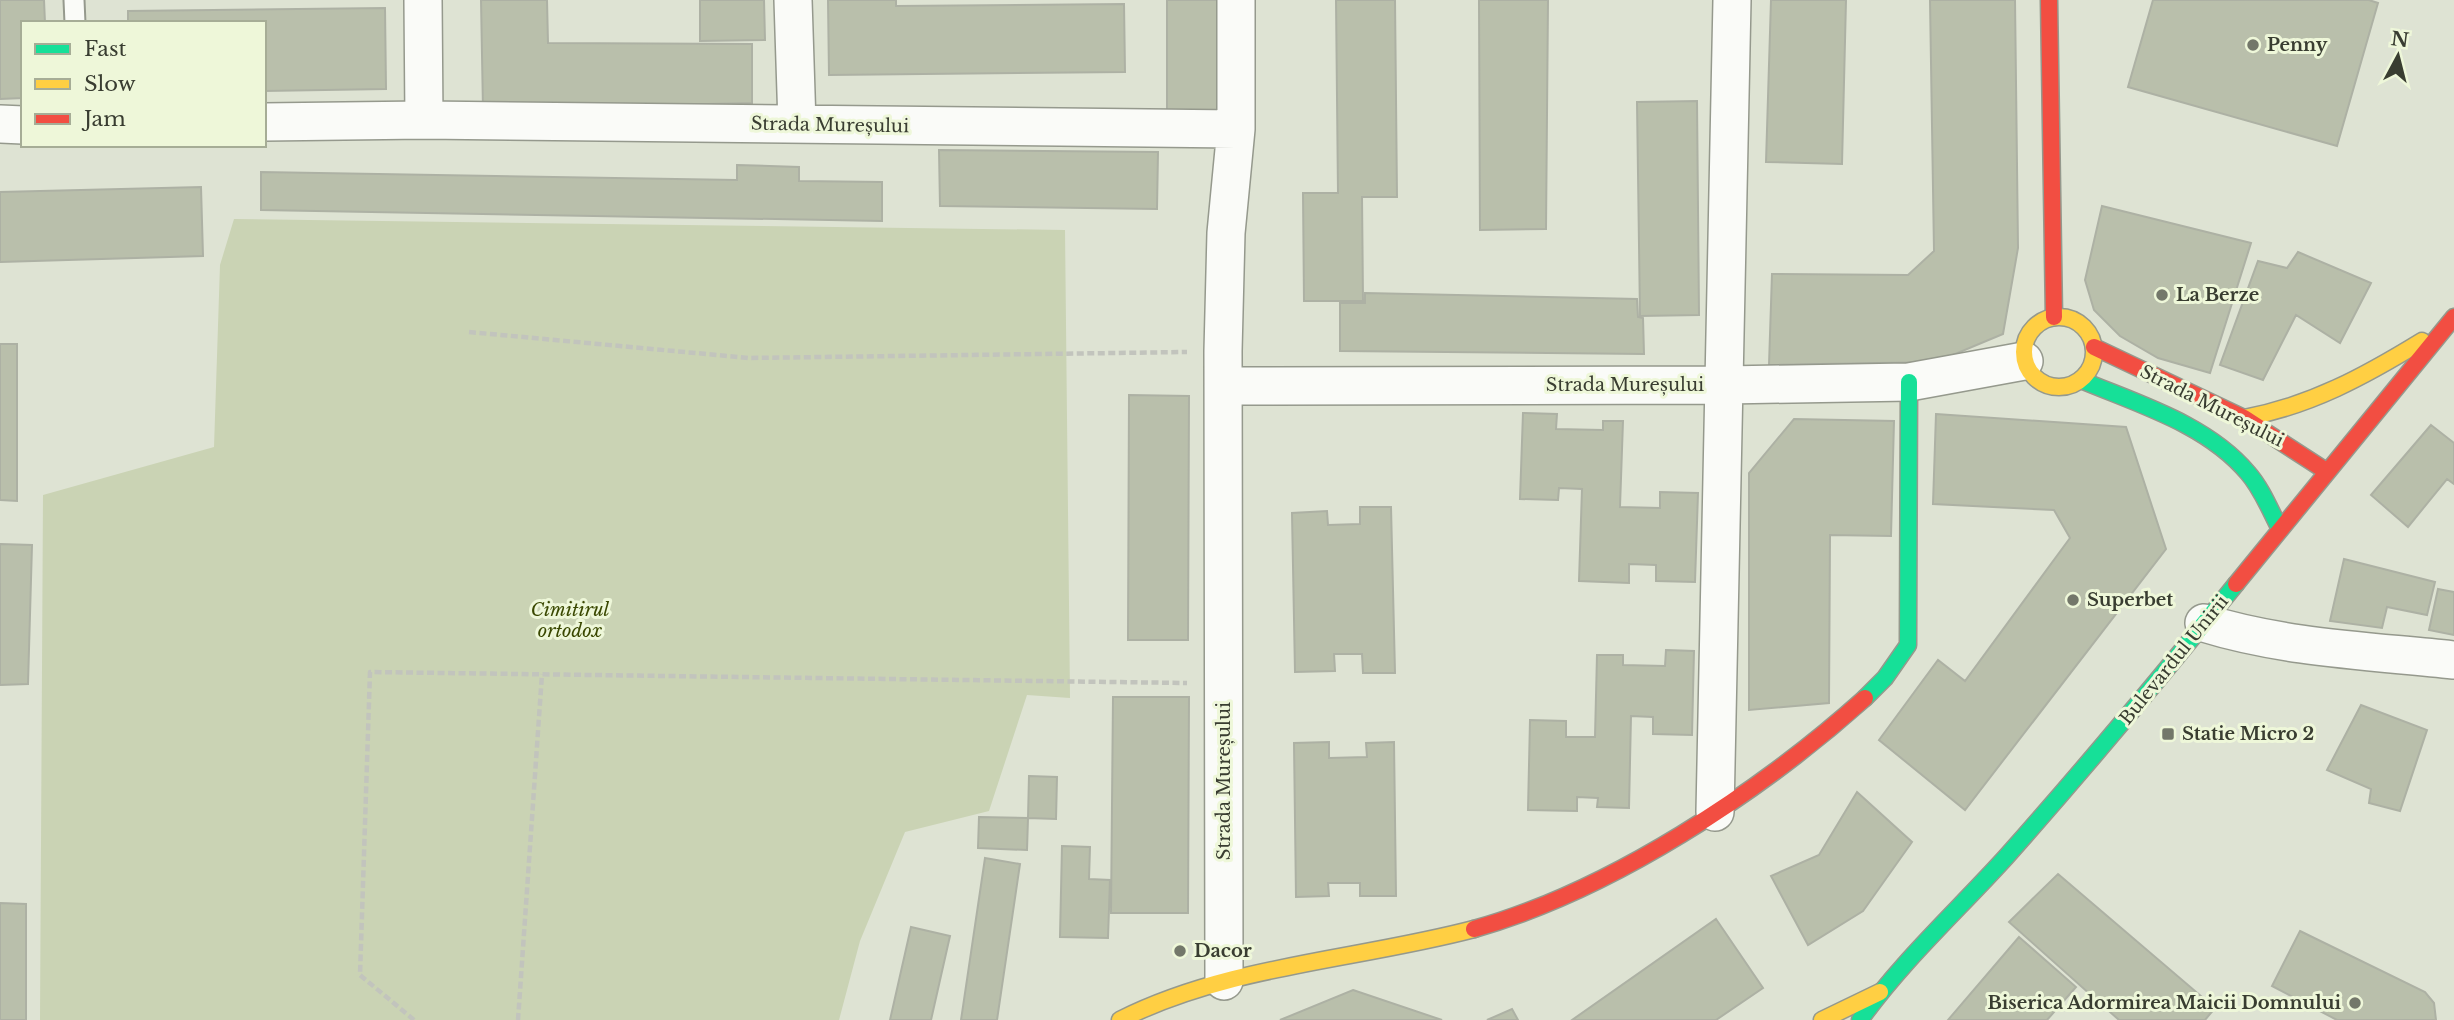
<svg xmlns="http://www.w3.org/2000/svg" width="2454" height="1020" viewBox="0 0 2454 1020" font-family="'Libre Baskerville',serif">
<style>
.green{fill:#cad3b4}
.building{fill:#b9bfab;stroke:#adb1a4;stroke-width:2}
.lines{fill:none;stroke-linecap:round;stroke-linejoin:round}
.lane-casing{stroke:#95998d;stroke-width:23}
.street-casing{stroke:#95998d;stroke-width:40}
.fast-casing{stroke:#95998d;stroke-width:19}
.slow-casing{stroke:#95998d;stroke-width:19}
.jam-casing{stroke:#95998d;stroke-width:19}
.path{stroke:#c2c4bd;stroke-width:4.5;stroke-dasharray:7 3.5;stroke-linecap:butt}
.lane{stroke:#fafbf8;stroke-width:19}
.street{stroke:#fafbf8;stroke-width:37}
.fast{stroke:#16e098;stroke-width:16}
.slow{stroke:#ffcf43;stroke-width:16}
.jam{stroke:#f24e42;stroke-width:16}
.poi-dot{fill:#73776a;stroke:#eef7d9;stroke-width:2.5}
.labels{text-anchor:middle;dominant-baseline:central;stroke-width:6;stroke-linejoin:round;paint-order:stroke}
.poi-label{font-size:18px;font-weight:bold;fill:#393d31;stroke:#eef7d9;text-anchor:start}
.street-label{font-size:18px;fill:#393d31;stroke:#eef7d9}
.park-label{font-size:18px;font-style:italic;fill:#3a4800;stroke:#eef7d9}
</style>
<rect width="100%" height="100%" fill="#dee3d3"/>
<path class="green" d="M234,219L1065,230L1070,698L1027,695L989,811L905,832L860,941L839,1020H40L43,495L214,447L220,265Z"/>
<path class="building" d="M0,0H44L45,23H23V98L0,99Z
M481,0H547L548,43L752,44V103L483,109Z
M700,0H764L765,40L700,41Z
M828,0H896V6L1124,4L1125,72L829,75Z
M1167,0H1224L1223,112L1167,111Z
M1336,0H1395L1397,197H1362L1363,301H1304L1303,193H1338Z
M1479,0H1548L1546,229L1480,230Z
M1771,0H1846L1842,164L1766,162Z
M1930,0H2015L2018,248L2003,334L1936,362L1769,365L1772,274L1908,275L1934,251Z
M2153,0H2369L2378,3L2337,146L2128,87Z
M385,8L386,89L264,91V23H128V11Z
M1697,101L1699,315L1640,316L1637,102Z
M939,150L1158,152L1157,209L940,206Z
M737,165L799,167V181L882,182V221L261,210V172L737,180Z
M201,187L203,256L0,262V192Z
M2102,206L2251,243L2210,373L2158,358L2120,336L2094,310L2085,280Z
M2298,252L2371,283L2340,343L2296,315L2263,380L2220,365L2258,261L2287,268Z
M1365,293L1637,299L1638,317L1643,318L1644,354L1340,351V303H1365Z
M0,344H17V501L0,500Z
M1129,395L1189,396L1188,640H1128Z
M1523,413L1557,414L1556,429L1603,430V421H1623L1620,507L1660,508V492L1698,493L1695,582L1656,581V565L1629,564V583L1579,581L1582,489L1559,488L1558,500L1520,499Z
M1936,414L2126,427L2166,549L1965,810L1879,740L1938,660L1965,681L2070,538L2054,510L1933,504Z
M1794,419L1894,421L1891,536L1830,535L1829,703L1749,710V473Z
M2431,425L2454,443V484L2447,479L2408,527L2371,495Z
M1360,507H1391L1395,673H1363L1362,654H1334L1335,671L1295,672L1292,513L1327,511L1328,525L1360,524Z
M0,544L32,545L28,684L0,685Z
M2344,559L2435,582L2427,615L2387,607L2382,628L2330,621Z
M2438,589L2454,592V635L2429,630Z
M1666,650L1694,651L1692,735L1653,734V717L1631,716L1629,808L1597,807L1598,798L1577,797V811L1528,810L1530,720L1566,721V737H1595L1597,655H1623V665L1665,666Z
M1113,697H1189L1188,913H1111Z
M2361,705L2427,730L2400,811L2369,803L2371,789L2327,770Z
M1329,742V758L1367,757L1366,743L1394,742L1396,896H1360V883H1328L1329,896L1296,897L1294,743Z
M1029,776L1057,777L1056,819L1028,818Z
M1857,792L1912,842L1863,911L1808,945L1771,876L1819,855Z
M979,817L1028,818L1027,850L978,848Z
M1062,846L1090,847L1089,879L1110,880L1108,938L1060,937Z
M985,858L1020,864L997,1020H961Z
M2058,874L2215,1008L2205,1020H2119L2009,922Z
M0,903L26,904V1020H0Z
M1716,919L1763,988L1716,1020H1572Z
M911,927L950,936L931,1020H890Z
M2300,931L2425,992L2434,1003L2436,1020H2337L2272,986Z
M2019,937L2076,987L2047,1020H1948Z
M1353,990L1442,1020H1280Z
M1512,1009L1518,1020H1487Z"/>
<g class="lines">
<g class="lane-casing">
<path id="lane" d="M74,0L75,23"/>
</g>
<g class="street-casing">
<path id="street" d="M423,0L424,120
M793,0L797,124
M264,122L424,120L1236,129
M0,124L23,125
M1223,386L1726,385L1909,382L2024,361
M2204,623C2285,648 2370,651 2454,660
M1715,812L1732,0
M1224,981L1223,351L1226,233L1236,129V0"/>
</g>
<g class="fast-casing">
<path id="fast" d="M2081,380C2138,404 2207,424 2248,473C2262,489 2270,510 2280,529
M1865,698L1885,678L1908,645L1909,382
M1860,1020C1902,961 1957,911 2006,857C2085,768 2161,677 2236,584"/>
</g>
<g class="slow-casing">
<path id="slow" d="M2024 352a35 35 0 1 1 70 0a35 35 0 1 1-70 0Z
M2244,418C2310,406 2365,376 2422,341
M1120,1020C1229,965 1357,960 1474,929
M1822,1020L1880,992"/>
</g>
<g class="jam-casing">
<path id="jam" d="M2049,0L2054,317
M2094,347L2244,418L2326,471
M2236,584L2454,317
M1474,929C1610,891 1760,792 1865,698"/>
</g>
<path class="path" d="M469,332L749,358L1187,352
M414,1020L360,975L370,672L1187,683
M518,1020L542,674"/>
<use href="#lane" class="lane"/>
<use href="#street" class="street"/>
<use href="#fast" class="fast"/>
<use href="#slow" class="slow"/>
<use href="#jam" class="jam"/>
</g>
<g class="poi-dot">
<circle cx="2253" cy="45" r="7"/>
<circle cx="2162" cy="295" r="7"/>
<circle cx="2073" cy="600" r="7"/>
<rect x="2161" y="727" width="14" height="14" rx="3.5"/>
<circle cx="1180" cy="951" r="7"/>
<circle cx="2355" cy="1003" r="7"/>
</g>
<g class="labels">
<g class="poi-label">
<text x="2267" y="45">Penny</text>
<text x="2176" y="295">La Berze</text>
<text x="2087" y="600">Superbet</text>
<text x="2182" y="734">Statie Micro 2</text>
<text x="1194" y="951">Dacor</text>
<text x="2341" y="1003" text-anchor="end">Biserica Adormirea Maicii Domnului</text>
</g>
<g class="street-label">
<text transform="translate(830 125) rotate(1)">Strada Mureșului</text>
<text x="1625" y="385">Strada Mureșului</text>
<text transform="translate(2212 406) rotate(27)">Strada Mureșului</text>
<text transform="translate(2174 660) rotate(-51)">Bulevardul Unirii</text>
<text transform="translate(1224 781) rotate(-90)">Strada Mureșului</text>
</g>
<g class="park-label">
<text x="570" y="610">Cimitirul<tspan x="570" dy="21">ortodox</tspan></text>
</g>
</g>
<rect x="21" y="21" width="245" height="126" fill="#eef7d9" stroke="#a6ad96" stroke-width="2"/>
<rect x="35" y="44" width="35" height="10" fill="#16e098" stroke="#a6ad96" stroke-width="2"/>
<text x="84" y="56" font-size="21" fill="#393d31">Fast</text>
<rect x="35" y="79" width="35" height="10" fill="#ffcf43" stroke="#a6ad96" stroke-width="2"/>
<text x="84" y="91" font-size="21" fill="#393d31">Slow</text>
<rect x="35" y="114" width="35" height="10" fill="#f24e42" stroke="#a6ad96" stroke-width="2"/>
<text x="84" y="126" font-size="21" fill="#393d31">Jam</text>
<g transform="translate(2398 56) rotate(7)" stroke="#eef7d9" stroke-width="5" paint-order="stroke">
<path d="M0-5L12 26L0 18L-12 26Z" fill="#393d31"/>
<text y="-10" font-size="19" font-weight="bold" text-anchor="middle" fill="#393d31">N</text>
</g>
</svg>
